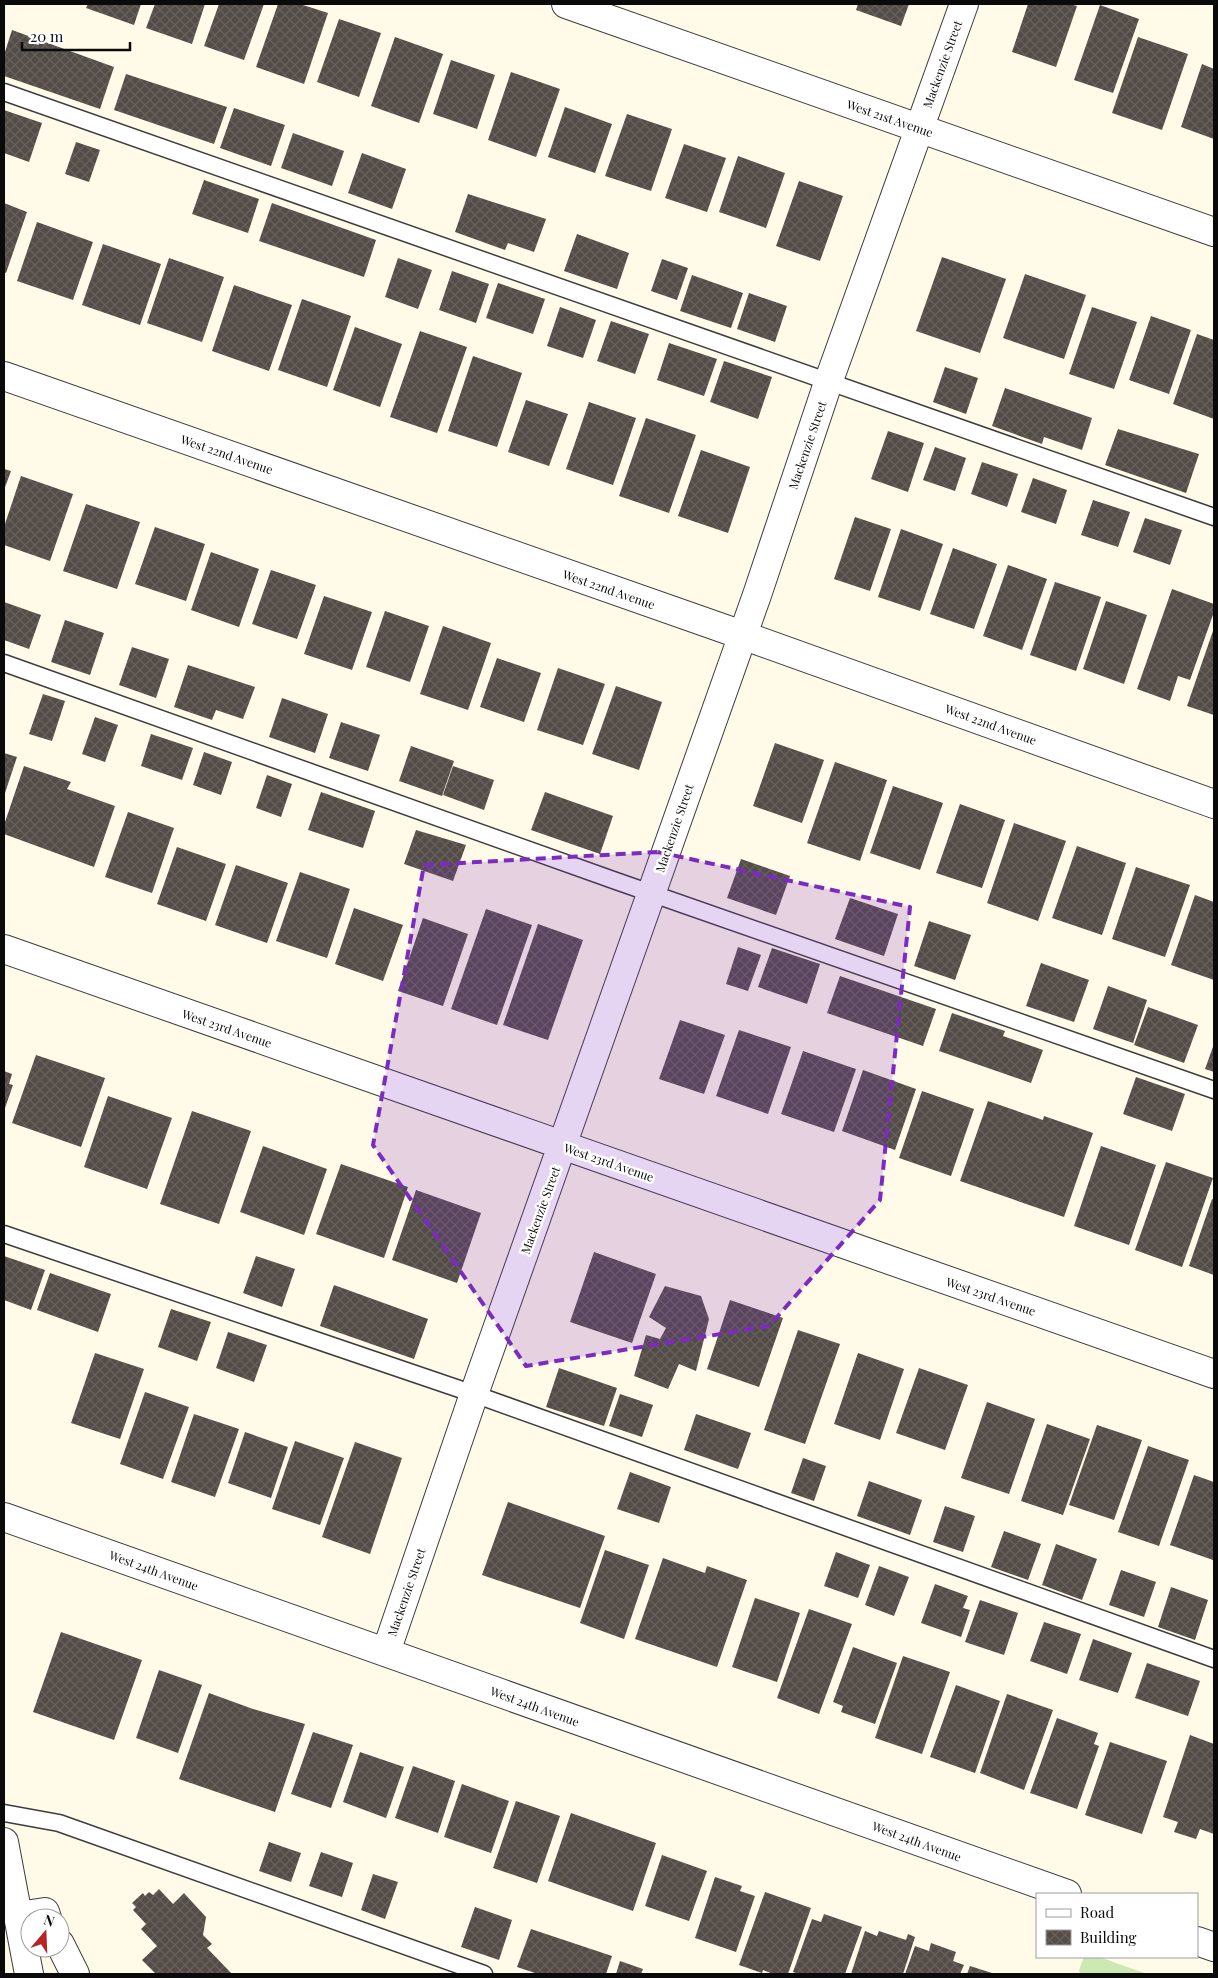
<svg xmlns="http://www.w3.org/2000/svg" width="1218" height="1978" viewBox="0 0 1218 1978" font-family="'Playfair Display',serif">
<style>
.grass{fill:#cce8b3}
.building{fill:url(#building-cross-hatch)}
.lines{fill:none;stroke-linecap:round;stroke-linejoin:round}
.lane-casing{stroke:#3d3d3d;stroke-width:19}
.street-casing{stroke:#3d3d3d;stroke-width:30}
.lane{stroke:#fff;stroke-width:16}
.street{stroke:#fff;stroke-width:28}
.marked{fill:#7b2cbf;fill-opacity:0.2;stroke:#7b2cbf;stroke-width:4;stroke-dasharray:10 6;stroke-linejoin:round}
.labels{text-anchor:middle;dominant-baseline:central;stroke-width:5;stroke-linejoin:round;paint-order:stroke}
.street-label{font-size:12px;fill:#0a0a0a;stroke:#fff}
</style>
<defs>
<pattern id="building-cross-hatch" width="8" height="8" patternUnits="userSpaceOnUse" patternTransform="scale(1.25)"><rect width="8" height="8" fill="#534c47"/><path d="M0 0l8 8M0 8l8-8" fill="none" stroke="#67615d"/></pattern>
</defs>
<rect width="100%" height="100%" fill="#fffbe8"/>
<path class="grass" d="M1084,1957H1099L1147,1974H1080L1079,1970Z"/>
<path class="building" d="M88,4H141L134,25L86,8Z
M155,4H205L192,44L146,28Z
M219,4H264L244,60L204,46Z
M278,4H300L328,13L304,84L256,67Z
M858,4H909L901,26L856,10Z
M1028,4H1070L1077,6L1056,67L1012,52Z
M1100,5L1139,19L1113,93L1074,80Z
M339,19L381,33L359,97L317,82Z
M12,30L114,67L100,109L4,76V55Z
M395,37L443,54L419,123L371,106Z
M1138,37L1188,54L1162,130L1112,113Z
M451,60L495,75L477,129L433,114Z
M1202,64L1214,69V139L1181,127Z
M511,72L560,89L536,157L488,140Z
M126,74L227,107L214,144L114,110Z
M565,107L612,124L595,173L548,157Z
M234,108L285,125L271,166L220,148Z
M4,110L42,123L29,162L4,153Z
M627,114L672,129L651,191L605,176Z
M293,133L344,151L332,186L281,168Z
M76,142L100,150L89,182L65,174Z
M684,144L726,158L707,212L665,198Z
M362,153L406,169L392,209L348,193Z
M738,156L785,173L766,228L719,212Z
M204,180L259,199L248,233L192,214Z
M799,181L843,196L820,261L776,246Z
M468,194L546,219L534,252L508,243L505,250L455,232Z
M4,203L27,212L6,273L4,272Z
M272,203L376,240L364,277L259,241Z
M37,222L93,242L73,300L17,281Z
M577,234L629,253L617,289L564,271Z
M103,244L161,264L140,325L82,305Z
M942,257L1006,279L980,353L916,331Z
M169,258L224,277L202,342L147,323Z
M398,258L432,270L418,309L385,297Z
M662,259L688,268L677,300L651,291Z
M452,271L489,284L476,323L439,310Z
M1025,274L1086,295L1064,359L1003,338Z
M692,275L743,293L731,328L680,311Z
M498,283L545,299L533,334L486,318Z
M234,285L292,305L269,371L212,351Z
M749,293L787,306L775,342L737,329Z
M302,299L351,316L327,387L278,370Z
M560,307L596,320L583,358L547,346Z
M1092,307L1137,322L1114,389L1069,374Z
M1151,316L1191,330L1169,394L1129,380Z
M611,321L649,334L635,374L597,361Z
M355,327L402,344L380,407L333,390Z
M420,331L467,347L437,433L390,417Z
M1197,334L1214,340V419L1173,404Z
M669,343L717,359L704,396L657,380Z
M473,356L522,373L497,447L448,431Z
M724,361L772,377L758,419L710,402Z
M945,367L978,378L966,414L933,402Z
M1005,388L1092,418L1082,450L1044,437L1042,444L992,426Z
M526,400L568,414L549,466L508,452Z
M589,402L636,418L613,485L566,469Z
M646,418L696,435L669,513L619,496Z
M1118,429L1199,454L1186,493L1105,465Z
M888,431L924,443L908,492L871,479Z
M935,447L966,458L955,491L923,480Z
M701,450L750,467L728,533L678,516Z
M982,462L1018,474L1007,507L971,494Z
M4,469L11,471L4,490Z
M21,476L73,494L50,561L4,545V527Z
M1033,478L1067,490L1056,524L1021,512Z
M1093,500L1130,512L1118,547L1081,535Z
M86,504L140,522L117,589L63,571Z
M855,517L891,529L870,591L834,579Z
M1145,518L1182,530L1170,565L1133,552Z
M155,527L205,544L186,601L135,584Z
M901,529L943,544L920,611L878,597Z
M953,548L997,564L974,629L930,614Z
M211,552L259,569L239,627L191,610Z
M1008,565L1047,579L1022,650L983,636Z
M271,570L316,585L297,639L252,624Z
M1055,582L1101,597L1076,671L1030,655Z
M1172,589L1214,604V612L1190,680L1178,676L1170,701L1137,689Z
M324,596L372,612L352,670L304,654Z
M1106,601L1147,615L1124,684L1083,669Z
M4,602L41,615L29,649L4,640Z
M385,611L429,626L410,682L366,667Z
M65,620L104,633L90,675L51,662Z
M443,626L491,643L468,710L420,694Z
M1214,628V715L1187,706Z
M132,647L169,659L156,698L119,685Z
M497,658L541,673L524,722L480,707Z
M188,665L255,687L243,719L216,710L212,720L174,707Z
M558,668L605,684L583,745L537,730Z
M616,686L662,702L639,770L592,754Z
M43,694L65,701L52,741L29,734Z
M282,698L328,714L315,753L269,737Z
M95,717L118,725L105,762L82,754Z
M341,722L380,735L368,771L329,758Z
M151,734L193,748L182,780L141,766Z
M775,743L824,760L802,823L753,806Z
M411,746L454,761L442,796L399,781Z
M204,752L232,762L221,795L193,785Z
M4,753L17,757L4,796Z
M835,762L887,780L860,861L807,843Z
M24,766L71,782L67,789L115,806L94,867L4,834V825Z
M453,766L494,780L484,810L443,795Z
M267,775L292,784L281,817L256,808Z
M893,786L943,803L920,870L870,853Z
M321,792L375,811L363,848L308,830Z
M545,792L613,816L600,854L531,830Z
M960,804L1005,820L982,888L936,873Z
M128,812L174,828L152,893L105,877Z
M1014,823L1066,841L1038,921L987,903Z
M416,830L466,845L453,881L404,864Z
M1077,846L1126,863L1102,935L1052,918Z
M177,847L226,864L206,921L157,904Z
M741,859L790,876L776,915L727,898Z
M236,865L288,883L267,943L215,925Z
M1136,867L1190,885L1165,957L1112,939Z
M300,872L350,889L327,958L276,941Z
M1195,895L1214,902V980L1171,965Z
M850,898L898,914L884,956L835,939Z
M354,908L403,925L383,981L335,964Z
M486,909L532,925L497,1025L451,1009Z
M423,918L468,934L443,1006L398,991Z
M929,921L971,935L955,980L914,966Z
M538,924L583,940L548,1040L503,1025Z
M738,947L761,955L748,991L726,984Z
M772,948L820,964L807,1004L758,987Z
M1041,963L1089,980L1074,1022L1026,1006Z
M840,976L936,1009L923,1046L827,1013Z
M1108,986L1147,1000L1133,1043L1093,1029Z
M1148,1007L1198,1025L1184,1063L1134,1045Z
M952,1013L1005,1031L1003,1036L1043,1050L1031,1083L939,1051Z
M680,1020L725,1035L704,1094L659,1079Z
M739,1030L791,1047L768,1114L716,1096Z
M1214,1044V1072L1205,1069Z
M803,1051L856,1069L834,1132L781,1114Z
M36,1055L105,1078L81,1147L12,1123Z
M863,1070L916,1089L895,1150L842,1131Z
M4,1071L12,1074L9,1084L13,1085L4,1111Z
M1136,1077L1185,1094L1172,1131L1123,1114Z
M922,1091L974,1109L951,1176L899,1158Z
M108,1096L172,1118L147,1189L84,1167Z
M988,1101L1043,1120L1044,1116L1093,1133L1064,1217L960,1181Z
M192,1111L251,1131L219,1224L160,1204Z
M263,1146L327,1169L304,1235L240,1212Z
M1101,1146L1156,1165L1129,1245L1074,1226Z
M1166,1162L1213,1178L1182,1267L1135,1250Z
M341,1164L408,1187L384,1258L316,1234Z
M416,1190L481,1213L457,1283L392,1260Z
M1212,1199L1214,1200V1275L1189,1266Z
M594,1252L656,1274L632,1343L570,1322Z
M4,1256L45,1270L31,1310L4,1300Z
M256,1256L295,1269L282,1307L243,1293Z
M50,1273L111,1294L98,1332L37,1310Z
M334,1285L428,1319L414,1359L320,1326Z
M665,1286L701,1296L709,1319L696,1371L679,1364L668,1389L634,1376L646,1335L660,1339L666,1328L649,1317Z
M730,1300L783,1318L759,1387L707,1369Z
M171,1309L211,1322L197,1361L158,1347Z
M798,1330L840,1344L805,1444L764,1430Z
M228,1332L267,1345L254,1382L216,1368Z
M95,1353L144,1369L120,1439L71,1423Z
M858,1353L904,1369L880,1440L834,1424Z
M559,1368L617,1388L604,1426L546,1407Z
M919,1368L968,1385L945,1450L896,1433Z
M145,1392L189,1407L163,1479L120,1464Z
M620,1394L653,1405L642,1437L609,1426Z
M987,1402L1035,1419L1009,1494L961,1478Z
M194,1414L239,1429L215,1497L171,1482Z
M696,1414L751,1433L738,1469L684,1450Z
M1047,1424L1090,1439L1063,1515L1021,1501Z
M1097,1425L1142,1440L1114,1520L1069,1505Z
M245,1432L288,1447L271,1498L228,1483Z
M295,1441L344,1458L320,1525L272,1509Z
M355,1442L402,1458L370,1554L322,1537Z
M1148,1446L1189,1460L1159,1546L1118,1532Z
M803,1458L826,1466L814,1501L791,1493Z
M630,1472L671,1487L659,1523L617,1509Z
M1194,1475L1214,1482V1555L1213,1560L1170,1545Z
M869,1481L922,1500L910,1535L857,1516Z
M508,1502L605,1536L580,1608L482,1575Z
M945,1506L975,1516L963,1552L933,1542Z
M1004,1531L1041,1544L1028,1580L991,1567Z
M1056,1544L1097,1559L1082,1600L1042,1585Z
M605,1550L649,1565L624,1639L580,1623Z
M836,1552L870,1565L858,1598L824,1586Z
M663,1558L705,1573L707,1566L747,1580L717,1667L635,1639Z
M879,1566L909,1577L894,1616L865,1605Z
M1121,1570L1156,1582L1144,1617L1109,1605Z
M935,1584L968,1596L963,1608L970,1610L961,1637L921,1623Z
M1171,1587L1208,1600L1195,1640L1158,1627Z
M755,1598L800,1613L777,1682L732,1667Z
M980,1600L1018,1613L1004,1655L965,1642Z
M809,1609L852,1624L819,1714L777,1698Z
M1044,1622L1081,1634L1067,1674L1030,1661Z
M61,1632L142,1660L114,1740L33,1712Z
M1093,1639L1132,1653L1118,1693L1079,1680Z
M853,1647L897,1663L875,1724L841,1712L843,1706L833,1702Z
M903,1656L950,1672L922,1754L875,1738Z
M1147,1663L1200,1681L1188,1716L1135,1698Z
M159,1670L202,1685L178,1753L136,1738Z
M956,1685L1000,1701L975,1773L930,1757Z
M209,1693L253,1709L305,1724L275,1812L179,1779Z
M1007,1694L1053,1710L1024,1790L980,1773Z
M1057,1718L1098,1733L1094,1744L1099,1746L1077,1809L1030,1793Z
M313,1732L353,1745L331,1808L291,1794Z
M1190,1735L1214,1744V1834L1200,1829L1196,1839L1174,1832L1178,1822L1163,1817Z
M1110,1742L1167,1761L1142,1834L1085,1815Z
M360,1752L404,1767L386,1818L343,1802Z
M413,1766L455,1781L438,1833L395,1818Z
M462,1784L509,1801L491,1853L444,1837Z
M516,1801L560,1816L537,1883L493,1868Z
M571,1813L656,1843L633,1911L548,1881Z
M269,1842L301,1853L291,1882L259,1871Z
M321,1852L353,1863L342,1897L309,1886Z
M662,1855L707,1871L689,1921L645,1906Z
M373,1874L398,1882L385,1919L361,1910Z
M715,1877L742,1886L740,1891L755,1896L736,1952L695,1938Z
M159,1889L173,1904L184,1893L206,1917L203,1935L212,1944L207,1948L232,1974H156L142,1960L157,1946L141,1929L146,1924L133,1910L136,1907L132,1903L143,1893L145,1896L149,1892L153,1895Z
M765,1892L811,1908L788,1974H773L763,1970L762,1973L739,1965Z
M475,1907L512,1920L499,1960L461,1947Z
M824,1914L862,1927L845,1974H799L793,1972L812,1919L821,1922Z
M531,1929L612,1956L606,1974H538L517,1967Z
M865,1931L877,1936L879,1931L906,1940L908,1934L915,1937L903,1974H851Z
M931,1943L956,1952L953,1961L964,1965L960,1974H905L915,1946L929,1951Z
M620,1961L643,1969L641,1974H616Z
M970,1966L995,1974H967Z"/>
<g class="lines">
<g class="lane-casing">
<path id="lane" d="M4,92L1214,517
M4,663L616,881L1214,1090
M4,1234L474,1394L1214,1659
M4,1813L59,1823L484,1974"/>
</g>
<g class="street-casing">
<path id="street" d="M566,4L1214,232
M4,376L742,635L1214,804
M4,949L1214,1374
M4,1517L1067,1894
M386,1652L474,1394L757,595L828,383L964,4
M4,1842L29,1974
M18,1916L45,1912L47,1918
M1197,1941L1214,1947
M60,1944L75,1974"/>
</g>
<use href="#lane" class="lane"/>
<use href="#street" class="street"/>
</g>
<path class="marked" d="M658,852L910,907L880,1200L769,1326L526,1366L373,1145L424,865Z"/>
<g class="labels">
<g class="street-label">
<text transform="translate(942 64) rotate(-70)">Mackenzie Street</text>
<text transform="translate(890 118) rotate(19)">West 21st Avenue</text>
<text transform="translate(807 445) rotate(-71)">Mackenzie Street</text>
<text transform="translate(227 454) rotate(19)">West 22nd Avenue</text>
<text transform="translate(609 589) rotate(19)">West 22nd Avenue</text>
<text transform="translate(991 724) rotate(20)">West 22nd Avenue</text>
<text transform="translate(674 828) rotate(-71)">Mackenzie Street</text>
<text transform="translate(227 1028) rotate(19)">West 23rd Avenue</text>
<text transform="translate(609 1162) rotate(19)">West 23rd Avenue</text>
<text transform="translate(540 1210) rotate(-70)">Mackenzie Street</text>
<text transform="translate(991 1296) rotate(19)">West 23rd Avenue</text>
<text transform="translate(154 1570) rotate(20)">West 24th Avenue</text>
<text transform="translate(406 1592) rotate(-71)">Mackenzie Street</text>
<text transform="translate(535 1706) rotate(20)">West 24th Avenue</text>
<text transform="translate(917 1841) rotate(20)">West 24th Avenue</text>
</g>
</g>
<rect width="1218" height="1978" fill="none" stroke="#0a0a0a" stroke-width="10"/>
<rect x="1036" y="1893" width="162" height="65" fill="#ffffff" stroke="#9d9d9d"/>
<rect x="1046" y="1909" width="25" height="8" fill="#ffffff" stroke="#9d9d9d"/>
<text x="1080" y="1918" font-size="15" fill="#0a0a0a">Road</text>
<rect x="1046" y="1930" width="25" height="15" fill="url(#building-cross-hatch)" stroke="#9d9d9d"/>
<text x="1080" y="1943" font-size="15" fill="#0a0a0a">Building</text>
<g transform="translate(45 1933) rotate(19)"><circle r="24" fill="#ffffff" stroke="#9d9d9d"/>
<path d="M0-4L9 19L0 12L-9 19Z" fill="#b82425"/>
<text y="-8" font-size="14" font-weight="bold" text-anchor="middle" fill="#0a0a0a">N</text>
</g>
<path d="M22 42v8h108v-8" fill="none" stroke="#0a0a0a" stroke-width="2.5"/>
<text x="30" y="42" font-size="15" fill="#0a0a0a" stroke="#ffffff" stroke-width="4" paint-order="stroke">20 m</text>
</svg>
